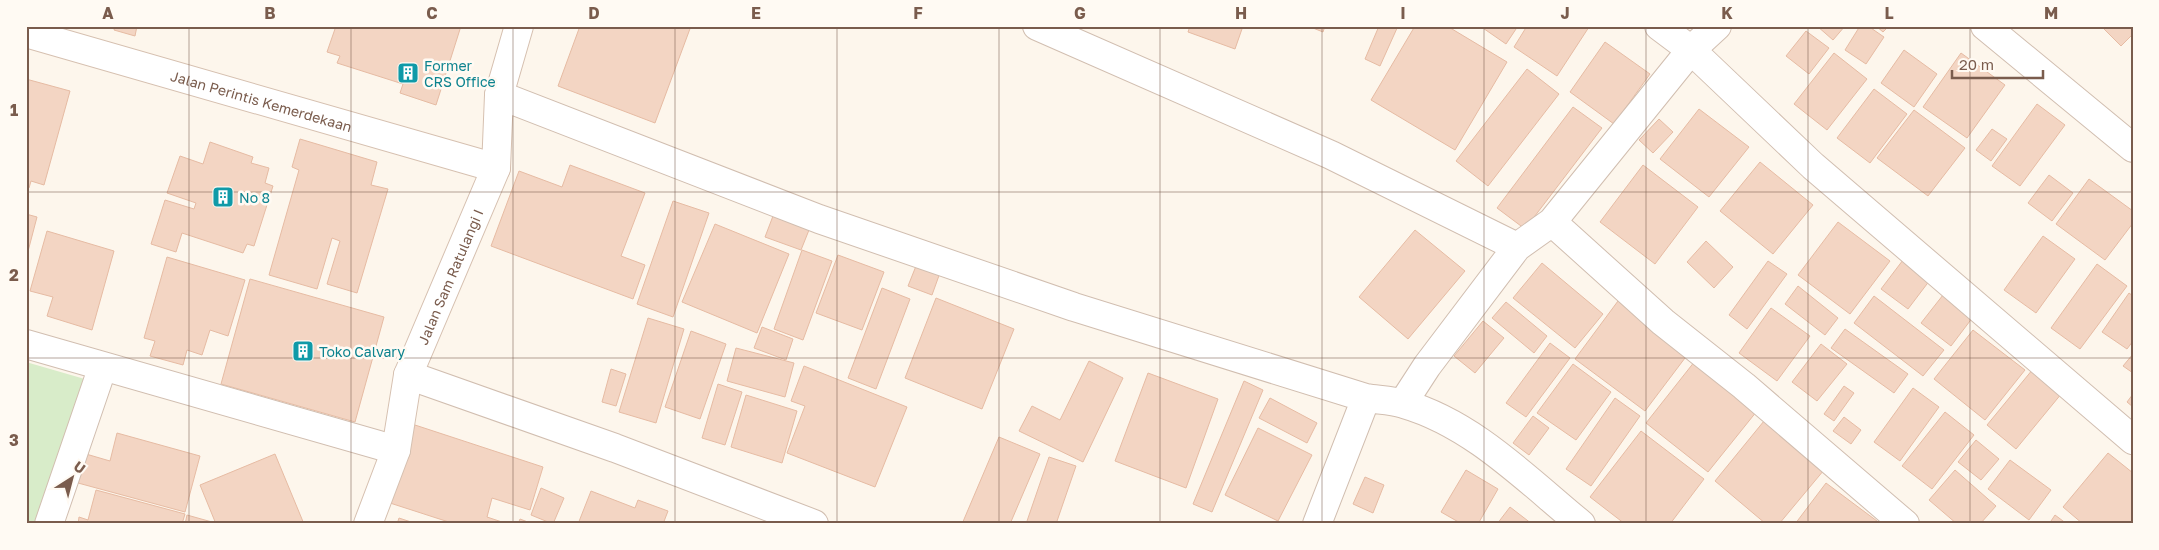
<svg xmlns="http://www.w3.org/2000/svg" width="2159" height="550" viewBox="0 0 2159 550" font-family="'Golos Text',sans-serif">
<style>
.green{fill:#d8ecc9}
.building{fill:#f3d5c3;stroke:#e6bba3}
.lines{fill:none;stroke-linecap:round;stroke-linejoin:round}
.minor-casing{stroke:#d1beb0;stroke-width:30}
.secondary-casing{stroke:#d6c0b0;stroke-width:30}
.minor{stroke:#fff;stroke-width:28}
.secondary{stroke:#fff;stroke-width:28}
.grid{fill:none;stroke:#7a5c4d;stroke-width:1;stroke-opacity:0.55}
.labels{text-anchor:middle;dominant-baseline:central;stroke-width:5;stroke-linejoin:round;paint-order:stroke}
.culture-label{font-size:14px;fill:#0d838f;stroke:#fffaf3;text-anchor:start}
.street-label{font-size:14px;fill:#7a5c4d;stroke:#fffaf3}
.neatline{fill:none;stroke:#7a5c4d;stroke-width:2}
.grid-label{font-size:16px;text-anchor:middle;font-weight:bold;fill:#7a5c4d}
</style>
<rect width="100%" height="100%" fill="#fdf6ec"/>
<path class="green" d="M26,362L95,382L53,524H26Z"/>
<path class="building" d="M115,26H137L135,36L114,30Z
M336,26H461L436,105L400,93L403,84L337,63L340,56L327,52Z
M580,26H691L655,123L558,86Z
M1190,26H1243L1235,49L1188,32Z
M1308,26H1325L1323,32Z
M1379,26H1398L1380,66L1365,59Z
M1415,26H1447L1507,62L1455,150L1371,100Z
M1480,26H1518L1506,44Z
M1527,26H1588L1589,27L1557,76L1514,47Z
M1817,26H1845L1833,40Z
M1860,26H1868L1884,37L1866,64L1845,50Z
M1876,26H1889L1883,32Z
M2101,26H2133V34L2121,46Z
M1806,31L1829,48L1809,74L1786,56Z
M1605,42L1650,74L1614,124L1570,92Z
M1904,50L1937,74L1914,107L1881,83Z
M1834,53L1867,79L1827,130L1794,104Z
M1961,53L2005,85L1967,138L1923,107Z
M1527,69L1559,94L1488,186L1456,161Z
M26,79L70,91L44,185L31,181L29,188H26Z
M1874,89L1907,114L1870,163L1837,138Z
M2037,104L2065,125L2020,186L1992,166Z
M1573,107L1602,128L1525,229L1497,208Z
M1699,109L1749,147L1709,197L1660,159Z
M1914,110L1965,148L1928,196L1877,158Z
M1659,119L1673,132L1653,153L1639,140Z
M1992,129L2007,139L1991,161L1976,150Z
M300,139L377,162L371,185L388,189L357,293L327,284L340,241L332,238L317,289L269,275L299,170L292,167Z
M210,142L253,157L251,163L269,168L265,183L273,186L254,246L247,244L243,253L182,233L176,252L151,244L165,200L194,209L196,203L167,193L180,156L203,164Z
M1760,162L1813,205L1773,254L1720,211Z
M570,165L645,193L621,256L645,265L633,299L491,246L519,171L562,187Z
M1643,165L1698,207L1655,264L1600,222Z
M2049,175L2073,193L2052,221L2028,203Z
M2089,179L2133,211V223L2105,260L2056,224Z
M673,201L709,213L673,317L637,304Z
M26,214L37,217L26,259Z
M773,216L809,230L801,250L765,237Z
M1838,222L1890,261L1850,314L1798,275Z
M715,224L789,254L757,333L682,302Z
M1415,230L1465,271L1408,339L1359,297Z
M47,231L114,251L92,330L47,316L53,297L30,291Z
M2043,236L2075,259L2036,313L2004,290Z
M1706,241L1733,267L1714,288L1687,262Z
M802,250L832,261L803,340L774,329Z
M838,255L884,272L862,330L816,313Z
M167,257L245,280L228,336L210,330L202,355L187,350L183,365L150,356L155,341L144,338Z
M1903,260L1930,280L1908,309L1881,289Z
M918,261L941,270L932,295L908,286Z
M1768,261L1787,274L1747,329L1729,315Z
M1542,263L1603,314L1575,348L1513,298Z
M2097,264L2127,286L2080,349L2051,328Z
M250,279L384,317L355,422L221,384Z
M1798,286L1838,318L1825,335L1785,304Z
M882,288L910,299L876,389L848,378Z
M2129,293L2133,296V341L2127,349L2102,332Z
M1943,295L1973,317L1951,346L1921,323Z
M1874,296L1944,350L1923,376L1854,323Z
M936,298L1014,329L982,409L905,378Z
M1618,301L1688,354L1645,411L1575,359Z
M1506,302L1547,336L1534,353L1492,318Z
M1771,308L1810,336L1777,381L1739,353Z
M648,318L684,329L656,423L619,412Z
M1483,321L1504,338L1475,373L1454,356Z
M762,327L793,339L786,360L754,348Z
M1845,329L1908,374L1894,393L1831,348Z
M1973,330L2025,370L1985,420L1934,379Z
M691,331L726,344L700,419L665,407Z
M1550,343L1570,358L1526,417L1506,403Z
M1821,344L1847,364L1817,401L1792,382Z
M736,348L794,363L785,397L727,381Z
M2133,354V373L2123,366Z
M1089,361L1123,378L1083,462L1019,431L1032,406L1060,420Z
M1695,361L1757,411L1708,472L1646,423Z
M1573,364L1611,392L1576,440L1537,413Z
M804,366L907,407L875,487L787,453L805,406L791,401Z
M611,369L626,374L616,406L602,402Z
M2033,369L2062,393L2016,449L1987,425Z
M1148,373L1218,399L1186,488L1115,461Z
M1244,381L1263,390L1212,512L1193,504Z
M718,384L742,392L725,445L702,438Z
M1844,386L1854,393L1834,421L1824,414Z
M1913,388L1939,407L1900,461L1874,442Z
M2133,394V407L2127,402Z
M746,395L797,411L782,463L731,447Z
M1270,398L1317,423L1307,443L1259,418Z
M1615,398L1640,416L1591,486L1566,469Z
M1945,412L1974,435L1932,489L1902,466Z
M1533,416L1549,428L1529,455L1513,443Z
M1844,417L1861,430L1851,444L1833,431Z
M1764,421L1824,470L1779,524H1766L1715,481Z
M415,425L543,467L530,510L492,498L487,517L508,524H455L390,503Z
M1258,428L1312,455L1278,521L1225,495Z
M1641,431L1704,479L1670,524H1625L1590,497Z
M117,433L200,456L185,512L78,483L86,454L110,461Z
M999,437L1040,454L1010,524H962Z
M1976,440L1999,459L1981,480L1958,462Z
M2108,453L2133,473V524H2083L2063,507Z
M275,454L304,524H216L200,485Z
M1049,457L1076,466L1056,524H1026Z
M2010,460L2051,490L2029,520L1988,489Z
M1466,470L1498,489L1478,524H1462L1441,512Z
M1955,470L1996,506L1980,524H1957L1929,500Z
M1365,477L1384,485L1373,513L1353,504Z
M1826,483L1881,524H1795Z
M541,488L564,498L553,524L531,515Z
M96,490L185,514L182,524H78L79,517L88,520Z
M591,491L635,508L638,500L668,511L663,524H578Z
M1510,507L1532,524H1497Z
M187,515L212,522V524H185Z
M2055,515L2067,524H2049Z
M399,518L417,524H397Z
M520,519L533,524H518Z"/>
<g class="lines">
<g class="minor-casing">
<path id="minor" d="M1037,26L1331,155L1517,247
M1659,26L1691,50L1813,166L2133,440
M1985,26L2133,148
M499,95L819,219L1074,307L1366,398C1378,400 1392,400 1404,404C1473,424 1526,479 1581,524
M1552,222L1663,322L1744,386L1905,524
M26,344L396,450
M408,375L615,448L814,524
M1403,403L1427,366L1517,247L1552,222L1691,50L1717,26
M49,524L103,366
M1317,524L1366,398"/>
</g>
<g class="secondary-casing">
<g id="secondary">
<path id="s1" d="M26,33L496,168"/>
<path id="s2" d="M368,524L396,450L408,375L496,168L499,95L519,26"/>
</g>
</g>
<use href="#minor" class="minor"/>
<use href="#secondary" class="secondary"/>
</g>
<path class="grid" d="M189,26V524M351,26V524M513,26V524M675,26V524M837,26V524M999,26V524M1160,26V524M1322,26V524M1484,26V524M1646,26V524M1808,26V524M1970,26V524M26,192H2133M26,358H2133"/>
<defs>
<g id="building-square" transform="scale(1.125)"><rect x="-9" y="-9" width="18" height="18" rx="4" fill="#0f9aa8" stroke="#fffaf3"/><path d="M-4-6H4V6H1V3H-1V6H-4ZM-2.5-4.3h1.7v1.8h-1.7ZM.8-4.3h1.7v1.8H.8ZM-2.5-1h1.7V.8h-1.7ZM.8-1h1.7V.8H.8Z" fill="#fff"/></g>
</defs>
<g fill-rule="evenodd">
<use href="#building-square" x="408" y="73"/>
<use href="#building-square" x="223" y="197"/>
<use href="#building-square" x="303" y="351"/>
</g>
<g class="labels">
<g class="culture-label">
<text x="424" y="65">Former<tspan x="424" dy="16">CRS Office</tspan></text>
<text x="239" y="197">No 8</text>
<text x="319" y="351">Toko Calvary</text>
</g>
<g class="street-label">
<text stroke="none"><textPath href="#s1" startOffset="245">Jalan Perintis Kemerdekaan</textPath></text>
<text stroke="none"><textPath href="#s2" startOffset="262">Jalan Sam Ratulangi I</textPath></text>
</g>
</g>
<rect width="2159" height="550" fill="none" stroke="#fffaf3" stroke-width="55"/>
<g transform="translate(72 478) rotate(36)" stroke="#fffaf3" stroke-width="4" paint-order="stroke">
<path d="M0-4L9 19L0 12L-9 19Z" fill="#7a5c4d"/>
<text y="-8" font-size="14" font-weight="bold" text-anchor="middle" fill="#7a5c4d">U</text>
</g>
<path d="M1952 70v8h91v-8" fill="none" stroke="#7a5c4d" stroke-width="2.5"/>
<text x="1959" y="70" font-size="15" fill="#7a5c4d" stroke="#fffaf3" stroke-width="4" paint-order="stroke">20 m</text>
<rect x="28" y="28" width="2104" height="494" class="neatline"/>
<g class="grid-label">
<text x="108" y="19">A</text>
<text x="270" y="19">B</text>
<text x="432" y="19">C</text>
<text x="594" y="19">D</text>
<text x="756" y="19">E</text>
<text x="918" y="19">F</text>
<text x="1080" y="19">G</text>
<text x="1241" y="19">H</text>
<text x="1403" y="19">I</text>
<text x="1565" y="19">J</text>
<text x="1727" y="19">K</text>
<text x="1889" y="19">L</text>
<text x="2051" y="19">M</text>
<text x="14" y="116">1</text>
<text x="14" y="281">2</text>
<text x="14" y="446">3</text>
</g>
</svg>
